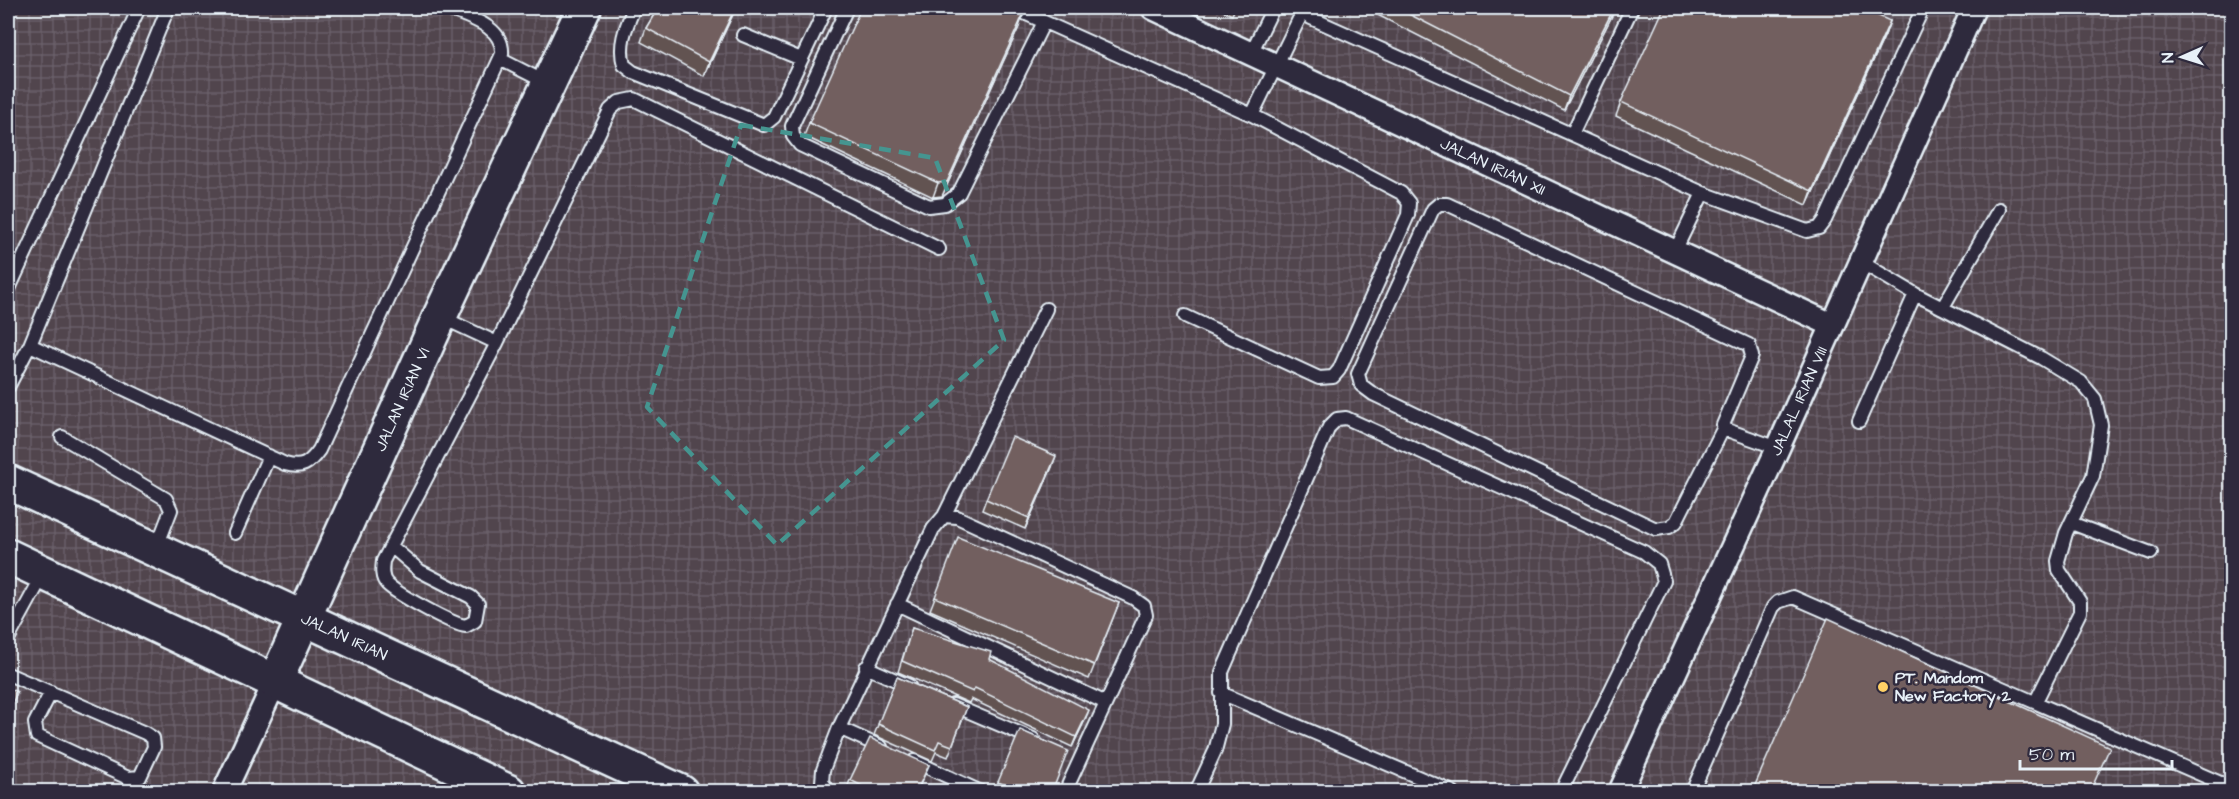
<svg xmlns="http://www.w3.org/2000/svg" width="2239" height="799" viewBox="0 0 2239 799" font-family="'Architects Daughter',sans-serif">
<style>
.industrial{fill:url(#industrial-grid)}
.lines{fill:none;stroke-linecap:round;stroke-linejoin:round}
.lane-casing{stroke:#e8f1f8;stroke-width:16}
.street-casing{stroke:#e8f1f8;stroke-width:27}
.secondary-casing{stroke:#e8f1f8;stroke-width:38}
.lane{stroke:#2f2a3d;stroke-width:12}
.street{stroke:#2f2a3d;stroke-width:22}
.secondary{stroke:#2f2a3d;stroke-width:33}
.wall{fill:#625251;stroke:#e8f1f8;stroke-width:1.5}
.shaded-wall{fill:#504242;stroke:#e8f1f8;stroke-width:1.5}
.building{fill:#725f5e;stroke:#e8f1f8;stroke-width:1.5}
.marked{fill:none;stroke:#459590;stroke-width:4.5;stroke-dasharray:12 8;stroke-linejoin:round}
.poi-dot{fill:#ffd166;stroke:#2f2a3d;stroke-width:2}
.labels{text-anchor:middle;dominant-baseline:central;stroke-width:5;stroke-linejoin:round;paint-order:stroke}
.street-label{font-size:16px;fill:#e8f1f8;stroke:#2f2a3d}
.poi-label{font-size:16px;font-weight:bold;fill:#e8f1f8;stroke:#2f2a3d;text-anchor:start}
</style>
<defs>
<pattern id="industrial-grid" width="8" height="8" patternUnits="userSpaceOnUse" patternTransform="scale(1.5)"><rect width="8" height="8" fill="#51454e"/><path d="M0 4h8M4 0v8" fill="none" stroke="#6a6068"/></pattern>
</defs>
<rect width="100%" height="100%" fill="#433a47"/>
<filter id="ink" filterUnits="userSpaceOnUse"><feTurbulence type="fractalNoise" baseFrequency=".0167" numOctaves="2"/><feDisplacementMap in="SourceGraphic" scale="12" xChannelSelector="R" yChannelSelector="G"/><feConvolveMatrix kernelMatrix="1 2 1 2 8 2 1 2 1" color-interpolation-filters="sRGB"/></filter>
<g filter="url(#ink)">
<path class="industrial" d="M8,8H2231V791H8Z"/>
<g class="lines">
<g class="lane-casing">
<path id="lane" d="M634,8C626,27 618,44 624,65L633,72L764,125L774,117L826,8
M847,8L792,126L793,136L800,145L929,206L945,204L959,193L1044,22
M1013,8L1252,115
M1301,8L1311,18L1703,193L1807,231L1819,228L1825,220L1923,8
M743,35L801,59
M1251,53L1273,8
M500,59L547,83
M1572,134L1632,8
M1675,251L1703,193
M1861,262L1915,294L2041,358L2081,382L2095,399L2101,425L2093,476L2066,533L2058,561L2059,570L2080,602V612L2036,701
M8,291L139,8
M1943,307L1999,209
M1185,316L1319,378L1333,377L1339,370L1408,215L1409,203L1401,193L1252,115L1303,11
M441,317L497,343
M30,345L285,464C302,469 309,464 319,450L502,54C504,25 466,17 446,8
M8,387L30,345L168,8
M1859,421L1915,294
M1724,427L1676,522L1669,527L1656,529L1373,394L1361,385L1358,374L1433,209L1439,204H1447L1749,345L1752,356L1723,425L1727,430L1778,448
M62,437L166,499L171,510L156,549
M944,516L1046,309
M2071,523L2151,553
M235,533L269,456
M391,546L420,571L471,597L478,604L475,621L466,626C453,625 397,594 387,584C381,578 382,569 383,561L497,343L610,110L619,102L634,99L939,249
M897,604L1106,703L1065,792
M8,639L43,575
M866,667L909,686
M8,674L145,733L153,738L154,747L140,777L128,778L37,736L35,723L51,692
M1221,693L1453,792
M953,705L1033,739
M839,728L881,747
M914,761L981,792
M829,792L822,782L823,770L839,728L933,529L944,516L957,517L1133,598L1144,606L1146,615L1106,703
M1196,792L1215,751L1222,724V672L1329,427L1337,419L1346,418L1644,552L1659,564L1664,581L1561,792
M1692,792L1773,607L1778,602L1793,597L2232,788"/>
</g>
<g class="street-casing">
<g id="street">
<path id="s1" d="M1153,8L1832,325"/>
<path d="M224,792L275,682"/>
<path id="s2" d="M1620,792L1778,448L1974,8"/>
</g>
</g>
<g class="secondary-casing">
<g id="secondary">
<path id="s3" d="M8,482L681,792"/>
<path d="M8,556L509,792"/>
<path id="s4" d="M275,682L440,316L584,8"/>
</g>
</g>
<use href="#lane" class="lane"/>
<use href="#street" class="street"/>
<use href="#secondary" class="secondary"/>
</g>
<path class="wall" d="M658,8H736L704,76L641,42L646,28Z
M1217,8H1235L1232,15Z
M1364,8H1616L1564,110Z
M1890,21L1885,35L1807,205L1616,116L1621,102Z
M1019,27L942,196L933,197L804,136L809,123Z
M1052,467L1025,529L982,510L986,499Z
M935,597L1119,603L1089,679L930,610Z
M912,628L989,659L1085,720L1072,747L971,699L969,703L898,672Z
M897,677L967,707L948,757L936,752L932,761L874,735Z
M929,765L917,792L846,791L850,780Z
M998,782L1053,792H995Z"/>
<path class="shaded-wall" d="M735,8H736L704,76L709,62Z
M1614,8H1616L1564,110L1569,96Z
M1024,13L1019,27L942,196L933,197L938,183Z
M1890,21L1885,35L1807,205L1812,191Z
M1056,456L1052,467L1025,529L1029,518Z
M17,692L12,706L8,717V714Z
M1089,710L1085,720L1072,747L1076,737Z"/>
<path class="building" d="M658,8H735L709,62L646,28Z
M861,8H1011L1024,13L947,182L938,183L809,123Z
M1397,8H1614L1569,96Z
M1664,8H1861L1890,21L1812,191L1621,102Z
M1012,437L1056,456L1029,518L986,499Z
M958,537L1119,603L1094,665L935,597Z
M1828,618L2110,747L2090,792H1752Z
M912,628L991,652L989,659L1089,710L1076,737L975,688L973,692L902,661Z
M897,677L967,707L952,746L939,741L935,750L878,724Z
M8,688L17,692L8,714Z
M1020,730L1068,751L1052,792H1022L998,782Z
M870,738L929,765L916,792H874L850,780Z"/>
</g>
<path class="marked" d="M741,125L935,158L1004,340L777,545L647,407Z"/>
<circle class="poi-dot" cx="1883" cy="687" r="6"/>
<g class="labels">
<g class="street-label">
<text stroke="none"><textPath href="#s1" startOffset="375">JALAN IRIAN XII</textPath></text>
<text stroke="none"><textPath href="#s4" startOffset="310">JALAN IRIAN VI</textPath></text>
<text stroke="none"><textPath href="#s2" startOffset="430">JALAL IRIAN VIII</textPath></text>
<text stroke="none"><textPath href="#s3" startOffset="370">JALAN IRIAN</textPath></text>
</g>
<g class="poi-label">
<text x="1895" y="678">PT. Mandom<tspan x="1895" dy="18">New Factory 2</tspan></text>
</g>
</g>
<rect width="2239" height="799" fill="none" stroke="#2f2a3d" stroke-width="30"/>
<rect x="15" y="15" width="2209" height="769" fill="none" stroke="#e8f1f8" stroke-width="2" filter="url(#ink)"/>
<g transform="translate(2182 57) rotate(267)" stroke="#2f2a3d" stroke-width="4.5" paint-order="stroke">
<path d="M0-4.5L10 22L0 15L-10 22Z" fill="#e8f1f8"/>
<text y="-9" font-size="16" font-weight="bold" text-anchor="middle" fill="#e8f1f8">N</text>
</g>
<path d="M2020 760v9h152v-9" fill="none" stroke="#e8f1f8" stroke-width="3"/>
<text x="2029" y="760" font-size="18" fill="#e8f1f8" stroke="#2f2a3d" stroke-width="4.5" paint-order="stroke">50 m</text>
</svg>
